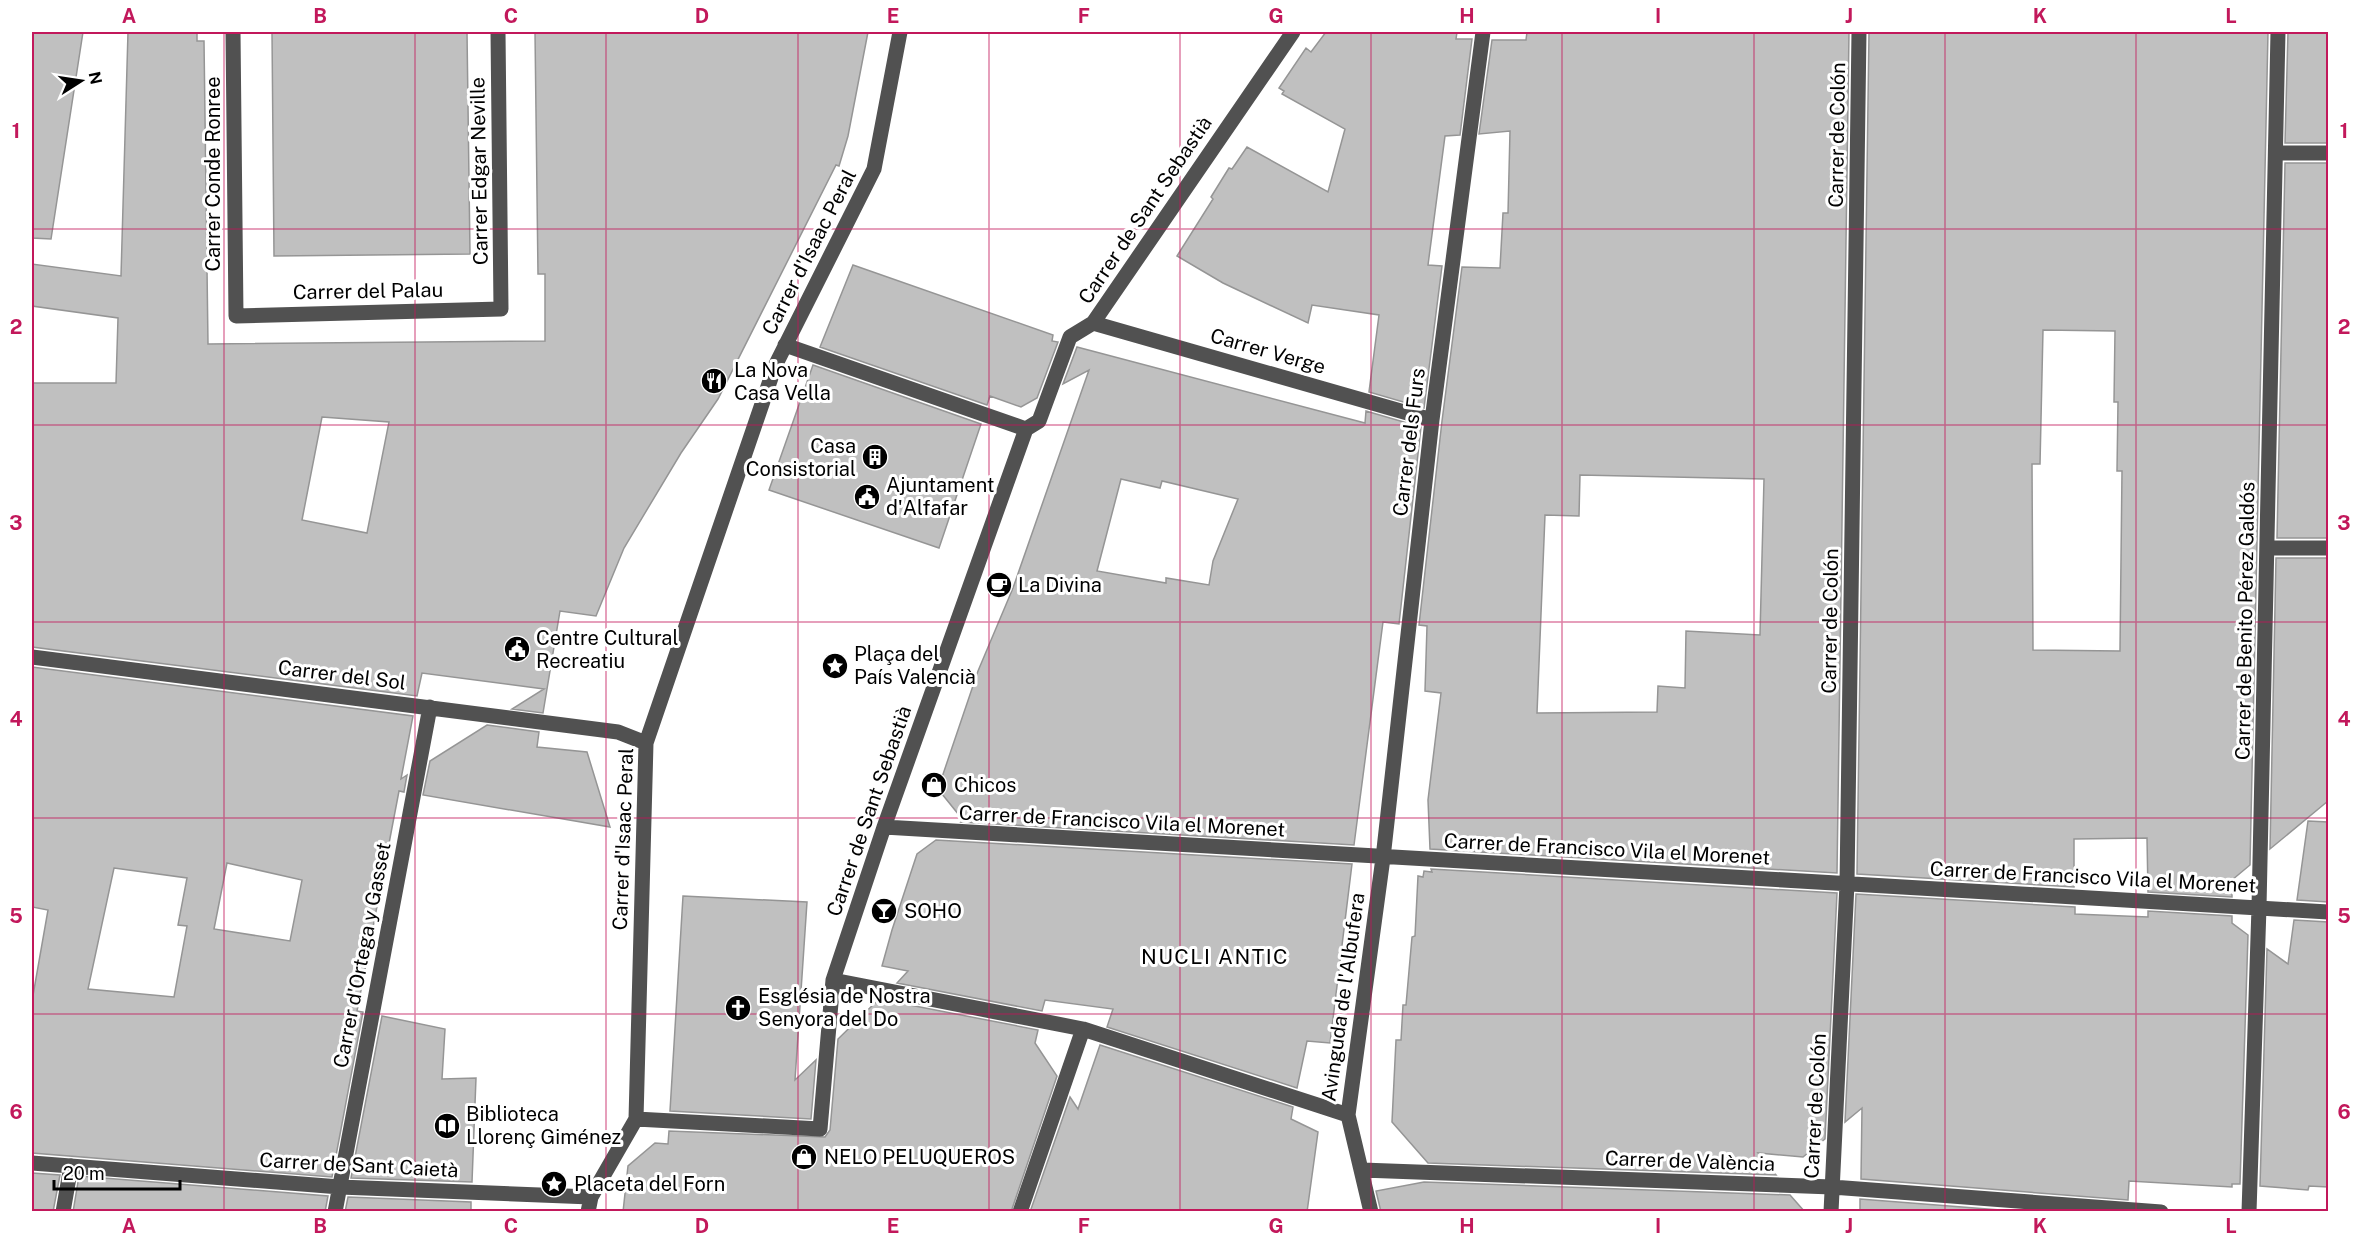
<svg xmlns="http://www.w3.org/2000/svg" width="2360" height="1243" viewBox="0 0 2360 1243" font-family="'Public Sans',sans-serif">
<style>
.building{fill:#c0c0c0;stroke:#959595;stroke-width:1.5;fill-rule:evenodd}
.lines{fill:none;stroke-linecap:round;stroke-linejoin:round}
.minor{stroke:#515151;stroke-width:15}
.grid{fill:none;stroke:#c2185b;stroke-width:1.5;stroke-opacity:0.55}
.labels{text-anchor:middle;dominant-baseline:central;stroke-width:6;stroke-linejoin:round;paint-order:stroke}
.street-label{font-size:20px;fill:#000;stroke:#fff}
.poi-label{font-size:20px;fill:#000;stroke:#fff;text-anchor:start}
.neighbourhood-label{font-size:21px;letter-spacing:1.5px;fill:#000;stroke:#fff}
.neatline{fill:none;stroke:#c2185b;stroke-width:2}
.grid-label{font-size:20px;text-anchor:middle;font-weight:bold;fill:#c2185b}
</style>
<rect width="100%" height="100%" fill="#fff"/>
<path class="building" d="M32,32H83L51,239L32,238Z
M128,32H197V41H204L208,344L545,341V274H538L535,32H868L848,136L839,166L836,165L718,399L681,453L624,548L596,616L560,611L543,713L512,709L544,689L422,673L417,696L32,647V383H116L118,318L32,306V264L121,276ZM322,417L389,422L367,533L302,520Z
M272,32H467L470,254L274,256Z
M1326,32H1457L1456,39H1472L1460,135L1445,136L1428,265L1442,266L1424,408L1369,392L1379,315L1312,305L1308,323L1223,283L1177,256L1213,199L1211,197L1229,168L1232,169L1247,147L1328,192L1345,129L1282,94L1284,91L1279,88L1306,48L1311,52Z
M1527,32H1849L1837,873L1430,849L1428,800L1441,693L1425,691L1427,626L1419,625L1442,421L1462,267L1500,268L1503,213H1508L1510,131L1479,134L1492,40H1526ZM1580,475L1764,479L1760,635L1686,631L1685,688L1658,686L1657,712L1537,713L1545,515L1579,516Z
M1869,32H2268L2250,865L2232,880V897L2148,892L2147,838L2074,839V887L1857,874ZM2043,330L2115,331L2114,402H2118L2117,471H2122L2120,651L2033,650L2032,464H2040Z
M2288,32H2328V143H2285Z
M2285,163H2328V538H2277Z
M853,265L1053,335L1052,341L1058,342L1037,398L1021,407L990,396L987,405L820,347Z
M1077,347L1365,423L1366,411L1421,427L1399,624L1383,622L1354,845L961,822L963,820L938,789L978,671L1013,588L1089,370L1063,384ZM1121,479L1160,488L1162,481L1238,499L1213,561L1209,585L1166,578V583L1097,571Z
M813,365L981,424L939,548L769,490Z
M2276,558H2328V801L2270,849Z
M32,667L413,716L401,779L407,775L404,792L399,791L357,1011L363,1012L332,1177L32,1153V1001L48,910L32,907ZM227,863L302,880L290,941L214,929ZM114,868L187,878L178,925L187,926L174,997L88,989Z
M487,725L539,732L537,747L587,752L610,827L423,795L430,761Z
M2308,821L2328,822V902L2297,900Z
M936,840L1352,864L1330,1043L1307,1041L1297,1088L1107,1027L1113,1009L1045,1000L1042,1011L897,983L908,971L882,966L892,930L917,854Z
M1431,869L1837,893L1825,1139L1803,1157L1758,1153L1776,1175L1428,1163L1392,1122L1396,1040H1401L1403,1005H1406L1412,937L1415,936L1418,876L1423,877L1424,871L1432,872Z
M1856,894L2075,907V914L2148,917V911L2232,916V923L2248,935L2240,1184H2232V1187L2129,1181L2128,1200L1861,1179L1862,1108L1845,1122Z
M683,896L807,902L795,1080L816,1060L811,1119L670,1111Z
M2294,920L2328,922V1187L2309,1186L2308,1190L2260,1186L2267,949L2288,964Z
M879,999L1038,1030L1035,1043L1057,1076L1011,1212H623L628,1166L655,1143L668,1144L669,1131L825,1137L830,1130L838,1039Z
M382,1016L445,1029L442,1079L476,1078L472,1182L351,1178Z
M1100,1045L1293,1107L1291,1119L1318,1132L1307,1212H1030L1070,1097L1078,1109Z
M32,1173L60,1175L53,1212H32Z
M79,1176L328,1196L325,1212H73Z
M1424,1182L1790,1195L1805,1212H1381L1376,1191Z
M348,1197L471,1202V1212H345Z
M1860,1199L2026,1212H1860Z"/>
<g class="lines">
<path class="minor" d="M233,32L236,316L501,309L498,32
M2276,153H2328
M1093,323L1432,420
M785,345L1026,429
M2268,548H2328
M32,657L618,732L646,743
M884,827L2328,912
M833,980L1083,1029L1348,1115
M636,1119L820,1129L833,980L884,827L1026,429L1039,421L1070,337L1093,323L1293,32
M32,1163L340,1187L591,1197
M1362,1170L1832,1187L2161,1212
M63,1212L71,1166
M335,1212L430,707
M588,1212L591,1197L636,1119L646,743L775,366L874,169L900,32
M1020,1212L1083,1029
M1371,1212L1348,1115L1383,858L1432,420L1483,32
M1831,1212L1847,884L1859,32
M2249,1212L2259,907L2278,32"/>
</g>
<path class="grid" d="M224,32V1212M415,32V1212M606,32V1212M798,32V1212M989,32V1212M1180,32V1212M1371,32V1212M1562,32V1212M1754,32V1212M1945,32V1212M2136,32V1212M32,229H2328M32,425H2328M32,622H2328M32,818H2328M32,1014H2328"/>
<defs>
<g id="restaurant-disc" transform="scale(1.35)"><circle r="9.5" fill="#000" stroke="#fff"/><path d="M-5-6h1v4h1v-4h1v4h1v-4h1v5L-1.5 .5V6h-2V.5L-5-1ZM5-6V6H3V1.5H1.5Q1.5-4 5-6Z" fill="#fff"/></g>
<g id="building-disc" transform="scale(1.35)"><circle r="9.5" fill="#000" stroke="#fff"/><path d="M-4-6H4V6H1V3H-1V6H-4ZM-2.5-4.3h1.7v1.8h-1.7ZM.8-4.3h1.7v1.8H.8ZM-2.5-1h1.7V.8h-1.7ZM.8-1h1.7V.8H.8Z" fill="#fff"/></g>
<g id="civic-disc" transform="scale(1.35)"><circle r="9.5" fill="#000" stroke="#fff"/><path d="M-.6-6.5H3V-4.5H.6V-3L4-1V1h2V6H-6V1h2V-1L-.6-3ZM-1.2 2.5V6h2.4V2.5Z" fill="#fff"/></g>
<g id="cafe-disc" transform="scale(1.35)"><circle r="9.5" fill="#000" stroke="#fff"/><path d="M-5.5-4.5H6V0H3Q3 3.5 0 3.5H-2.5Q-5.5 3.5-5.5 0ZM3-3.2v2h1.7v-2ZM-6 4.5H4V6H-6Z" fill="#fff"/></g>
<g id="sight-disc" transform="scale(1.35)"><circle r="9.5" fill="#000" stroke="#fff"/><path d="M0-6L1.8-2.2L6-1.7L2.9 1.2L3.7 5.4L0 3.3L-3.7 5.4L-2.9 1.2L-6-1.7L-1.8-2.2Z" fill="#fff"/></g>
<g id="shop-disc" transform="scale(1.35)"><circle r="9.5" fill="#000" stroke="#fff"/><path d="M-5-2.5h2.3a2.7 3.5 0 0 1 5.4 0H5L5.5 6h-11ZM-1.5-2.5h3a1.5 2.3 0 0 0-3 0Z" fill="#fff"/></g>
<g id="bar-disc" transform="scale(1.35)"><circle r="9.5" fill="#000" stroke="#fff"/><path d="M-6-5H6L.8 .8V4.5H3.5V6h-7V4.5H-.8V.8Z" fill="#fff"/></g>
<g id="church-disc" transform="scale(1.35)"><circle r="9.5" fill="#000" stroke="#fff"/><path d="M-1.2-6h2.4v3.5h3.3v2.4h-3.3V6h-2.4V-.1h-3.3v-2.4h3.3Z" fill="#fff"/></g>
<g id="library-disc" transform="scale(1.35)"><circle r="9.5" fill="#000" stroke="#fff"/><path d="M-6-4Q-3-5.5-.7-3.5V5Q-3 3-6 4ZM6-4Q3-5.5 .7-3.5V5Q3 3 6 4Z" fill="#fff"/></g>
</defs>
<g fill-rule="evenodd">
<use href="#restaurant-disc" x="714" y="381"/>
<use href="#building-disc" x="875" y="457"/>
<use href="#civic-disc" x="867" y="497"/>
<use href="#cafe-disc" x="999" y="585"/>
<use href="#civic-disc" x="517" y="649"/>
<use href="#sight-disc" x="835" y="666"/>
<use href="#shop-disc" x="934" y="785"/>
<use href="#bar-disc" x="884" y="911"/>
<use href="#church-disc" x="738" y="1008"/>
<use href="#library-disc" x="447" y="1126"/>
<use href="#shop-disc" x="804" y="1157"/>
<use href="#sight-disc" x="554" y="1184"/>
</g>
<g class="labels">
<g class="street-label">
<text transform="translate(1837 135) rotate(-89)">Carrer de Colón</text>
<text transform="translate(479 171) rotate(-91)">Carrer Edgar Neville</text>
<text transform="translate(213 174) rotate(-90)">Carrer Conde Ronree</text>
<text transform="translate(1145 210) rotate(-56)">Carrer de Sant Sebastià</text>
<text transform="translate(809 252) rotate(-63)">Carrer d'Isaac Peral</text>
<text transform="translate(368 291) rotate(-1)">Carrer del Palau</text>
<text transform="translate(1268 351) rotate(16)">Carrer Verge</text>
<text transform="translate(1409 442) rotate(-83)">Carrer dels Furs</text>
<text transform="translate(1830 621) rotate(-89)">Carrer de Colón</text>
<text transform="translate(2245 621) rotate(-89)">Carrer de Benito Pérez Galdós</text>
<text transform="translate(342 675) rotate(7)">Carrer del Sol</text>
<text transform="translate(869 811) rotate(-71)">Carrer de Sant Sebastià</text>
<text transform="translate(1122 821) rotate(3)">Carrer de Francisco Vila el Morenet</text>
<text transform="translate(623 839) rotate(-88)">Carrer d'Isaac Peral</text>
<text transform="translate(1607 849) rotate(3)">Carrer de Francisco Vila el Morenet</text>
<text transform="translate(2093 877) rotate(3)">Carrer de Francisco Vila el Morenet</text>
<text transform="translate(362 955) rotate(-79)">Carrer d'Ortega y Gasset</text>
<text transform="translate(1343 997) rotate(-82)">Avinguda de l'Albufera</text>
<text transform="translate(1815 1106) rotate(-87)">Carrer de Colón</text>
<text transform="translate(1690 1161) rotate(2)">Carrer de València</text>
<text transform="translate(359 1165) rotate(3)">Carrer de Sant Caietà</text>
</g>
<g class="poi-label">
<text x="734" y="370">La Nova<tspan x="734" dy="23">Casa Vella</tspan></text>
<text x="856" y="446" text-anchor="end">Casa<tspan x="856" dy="23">Consistorial</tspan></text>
<text x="886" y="485">Ajuntament<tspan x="886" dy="23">d'Alfafar</tspan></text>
<text x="1018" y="585">La Divina</text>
<text x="536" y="638">Centre Cultural<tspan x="536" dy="23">Recreatiu</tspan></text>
<text x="854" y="654">Plaça del<tspan x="854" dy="23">País Valencià</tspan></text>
<text x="954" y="785">Chicos</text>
<text x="904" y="911">SOHO</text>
<text x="758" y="996">Església de Nostra<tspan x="758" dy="23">Senyora del Do</tspan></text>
<text x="466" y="1114">Biblioteca<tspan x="466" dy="23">Llorenç Giménez</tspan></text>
<text x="824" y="1157">NELO PELUQUEROS</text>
<text x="574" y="1184">Placeta del Forn</text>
</g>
<g class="neighbourhood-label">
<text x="1215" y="956">NUCLI ANTIC</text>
</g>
</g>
<rect width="2360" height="1243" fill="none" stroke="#ffffff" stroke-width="66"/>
<g transform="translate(81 81) rotate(78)" stroke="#ffffff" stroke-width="4.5" paint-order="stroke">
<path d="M0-4.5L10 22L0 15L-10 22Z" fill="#000000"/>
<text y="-9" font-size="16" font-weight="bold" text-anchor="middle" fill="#000000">N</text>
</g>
<path d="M54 1180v9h126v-9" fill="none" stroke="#000000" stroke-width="3"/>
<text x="63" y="1180" font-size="18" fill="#000000" stroke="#ffffff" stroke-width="4.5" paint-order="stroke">20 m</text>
<rect x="33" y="33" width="2294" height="1177" class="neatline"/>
<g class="grid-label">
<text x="129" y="23">A</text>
<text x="320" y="23">B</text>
<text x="511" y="23">C</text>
<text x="702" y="23">D</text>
<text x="893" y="23">E</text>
<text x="1084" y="23">F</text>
<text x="1276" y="23">G</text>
<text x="1467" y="23">H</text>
<text x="1658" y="23">I</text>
<text x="1849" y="23">J</text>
<text x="2040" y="23">K</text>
<text x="2231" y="23">L</text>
<text x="16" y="138">1</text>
<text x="2344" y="138">1</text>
<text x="16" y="334">2</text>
<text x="2344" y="334">2</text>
<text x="16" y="530">3</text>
<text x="2344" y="530">3</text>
<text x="16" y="726">4</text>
<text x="2344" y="726">4</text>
<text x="16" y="923">5</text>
<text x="2344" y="923">5</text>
<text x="16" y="1119">6</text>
<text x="2344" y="1119">6</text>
<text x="129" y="1233">A</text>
<text x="320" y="1233">B</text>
<text x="511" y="1233">C</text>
<text x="702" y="1233">D</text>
<text x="893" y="1233">E</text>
<text x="1084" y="1233">F</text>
<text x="1276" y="1233">G</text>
<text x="1467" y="1233">H</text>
<text x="1658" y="1233">I</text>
<text x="1849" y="1233">J</text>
<text x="2040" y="1233">K</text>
<text x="2231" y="1233">L</text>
</g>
</svg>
